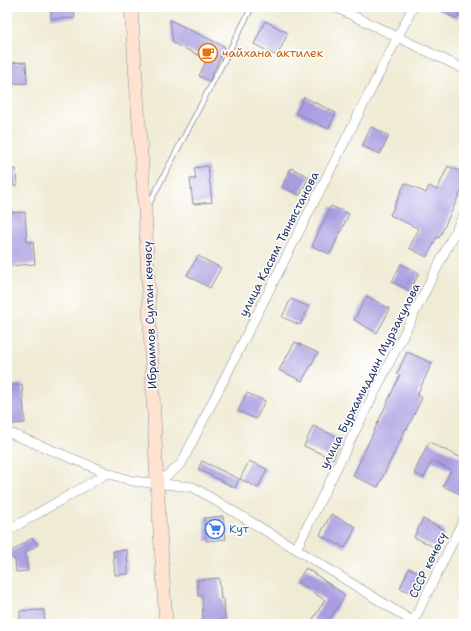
<svg xmlns="http://www.w3.org/2000/svg" width="471" height="631" viewBox="0 0 471 631" font-family="'Shantell Sans',sans-serif">
<style>
.building{fill:#a99de0}
.lines{fill:none;stroke-linecap:round;stroke-linejoin:round}
.service-casing{stroke:#868d99;stroke-width:6}
.minor-casing{stroke:#868d99;stroke-width:10}
.secondary-casing{stroke:#868d99;stroke-width:14}
.service{stroke:#fff;stroke-width:4.5}
.minor{stroke:#fff;stroke-width:9}
.secondary{stroke:#fee3d2;stroke-width:13}
.labels{text-anchor:middle;dominant-baseline:central;stroke-width:3;stroke-linejoin:round;paint-order:stroke}
.food-label{font-size:12px;fill:#c56008;stroke:#fff;text-anchor:start}
.street-label{font-size:12px;fill:#1b2f5e;stroke:#fff}
.shop-label{font-size:12px;fill:#366cbe;stroke:#fff;text-anchor:start}
</style>
<rect width="100%" height="100%" fill="#fff"/>
<filter id="ink" filterUnits="userSpaceOnUse"><feTurbulence type="fractalNoise" baseFrequency=".025" numOctaves="2"/><feDisplacementMap in="SourceGraphic" scale="8" xChannelSelector="R" yChannelSelector="G"/><feConvolveMatrix kernelMatrix="1 2 1 2 8 2 1 2 1" color-interpolation-filters="sRGB"/></filter>
<filter id="wash" filterUnits="userSpaceOnUse"><feTurbulence type="fractalNoise" baseFrequency=".012" numOctaves="4" result="noise"/><feDisplacementMap in="SourceGraphic" scale="16" xChannelSelector="R" yChannelSelector="G"/><feGaussianBlur stdDeviation="0.9" result="paint"/><feColorMatrix in="noise" values="0 0 0 0 0 0 0 0 0 0 0 0 0 0 0 0 0 1.4 0 .05"/><feComposite in="paint" operator="in"/></filter>
<g filter="url(#wash)">
<rect width="100%" height="100%" fill="#f0ebd4"/>
<g id="blocks">
<path class="building" d="M51,7H74L75,18L51,19Z
M434,7H463L457,19Z
M170,20L225,47L209,81L199,76L207,59L173,43Z
M265,21L288,33L277,56L254,44Z
M26,62L27,83L7,84V63Z
M304,97L336,113L328,129L296,113Z
M371,127L389,136L380,154L362,146Z
M208,166L212,202L193,204L190,179H196L194,168Z
M448,166L464,173V185L439,238L437,237L427,257L409,248L419,229L390,215L405,183L426,193L429,186L437,190Z
M291,168L309,177L300,195L282,187Z
M16,169L17,186H7V170Z
M331,206L349,214L330,254L312,246Z
M25,212L27,242H33L35,264L7,266V213Z
M198,256L221,268L210,288L187,275Z
M401,264L419,273L410,291L392,282Z
M367,296L390,309L377,333L354,320Z
M291,299L309,307L300,325L282,317Z
M295,342L318,353L302,381L279,370Z
M407,352L432,363L417,395L422,398L407,429L406,428L378,487L353,476L400,375L397,374Z
M22,384L25,423L12,424L9,386Z
M247,393L265,401L256,419L238,411Z
M313,426L342,439L333,459L304,446Z
M429,442L464,459V496L443,486L451,470L432,461L424,478L414,473Z
M202,461L239,479L235,488L198,469Z
M249,461L267,469L258,488L240,479Z
M331,514L356,527L345,548L320,535Z
M223,516L226,539L206,541L204,518Z
M423,519L445,530L436,548L414,537Z
M32,538L38,545L25,553L28,571L16,572L15,559L14,560L9,553Z
M127,550L128,574L115,575L113,551Z
M306,568L345,595L327,624H321L313,619L325,600L297,582Z
M409,568L424,575L415,594L400,588Z
M219,578L221,599H224L225,620L203,621L202,596H198L197,580Z
M44,610L45,624H20V611Z"/>
</g>
</g>
<g filter="url(#ink)">
<use href="#blocks" fill-opacity="0" stroke="#868d99" stroke-width="1"/>
<g class="lines">
<g class="service-casing">
<path id="service" d="M148,206L252,7"/>
</g>
<g class="minor-casing">
<path id="minor" d="M335,7L464,69
M7,432L108,473L132,481L193,487L296,549L417,624
M157,484L181,464L413,7
M7,531L108,473
M296,549L464,214
M413,622L464,519"/>
</g>
<g class="secondary-casing">
<path id="secondary" d="M131,7L145,211L157,484L166,624"/>
</g>
<use href="#service" class="service"/>
<use href="#minor" class="minor"/>
<use href="#secondary" class="secondary"/>
</g>
</g>
<defs>
<g id="cafe-ring" transform="scale(1)"><circle r="9.5" fill="#fff" stroke="#e8710a" stroke-width="1.5"/><path d="M-5.5-4.5H6V0H3Q3 3.5 0 3.5H-2.5Q-5.5 3.5-5.5 0ZM3-3.2v2h1.7v-2ZM-6 4.5H4V6H-6Z" fill="#e8710a"/></g>
<g id="supermarket-ring" transform="scale(1)"><circle r="9.5" fill="#fff" stroke="#3f7fe0" stroke-width="1.5"/><path d="M-6-5.5h2.5l.6 2H6L4.5 2H-2.5L-4.4-4H-6ZM-1.5 3.2a1.3 1.3 0 1 0 .1 0ZM3 3.2a1.3 1.3 0 1 0 .1 0Z" fill="#3f7fe0"/></g>
</defs>
<g fill-rule="evenodd">
<use href="#cafe-ring" x="208" y="53"/>
<use href="#supermarket-ring" x="215" y="529"/>
</g>
<g class="labels">
<g class="food-label">
<text x="222" y="53">чайхана актилек</text>
</g>
<g class="street-label">
<text transform="translate(279 244) rotate(-63)">улица Касым Тыныстанова</text>
<text transform="translate(150 315) rotate(-92)">Ибраимов Султан көчөсү</text>
<text transform="translate(370 376) rotate(-63)">улица Бурхамиддин Мурзакулова</text>
<text transform="translate(428 565) rotate(-64)">СССР көчөсү</text>
</g>
<g class="shop-label">
<text x="229" y="529">Кут</text>
</g>
</g>
<rect width="471" height="631" fill="none" stroke="#fff" stroke-width="24"/>
</svg>
